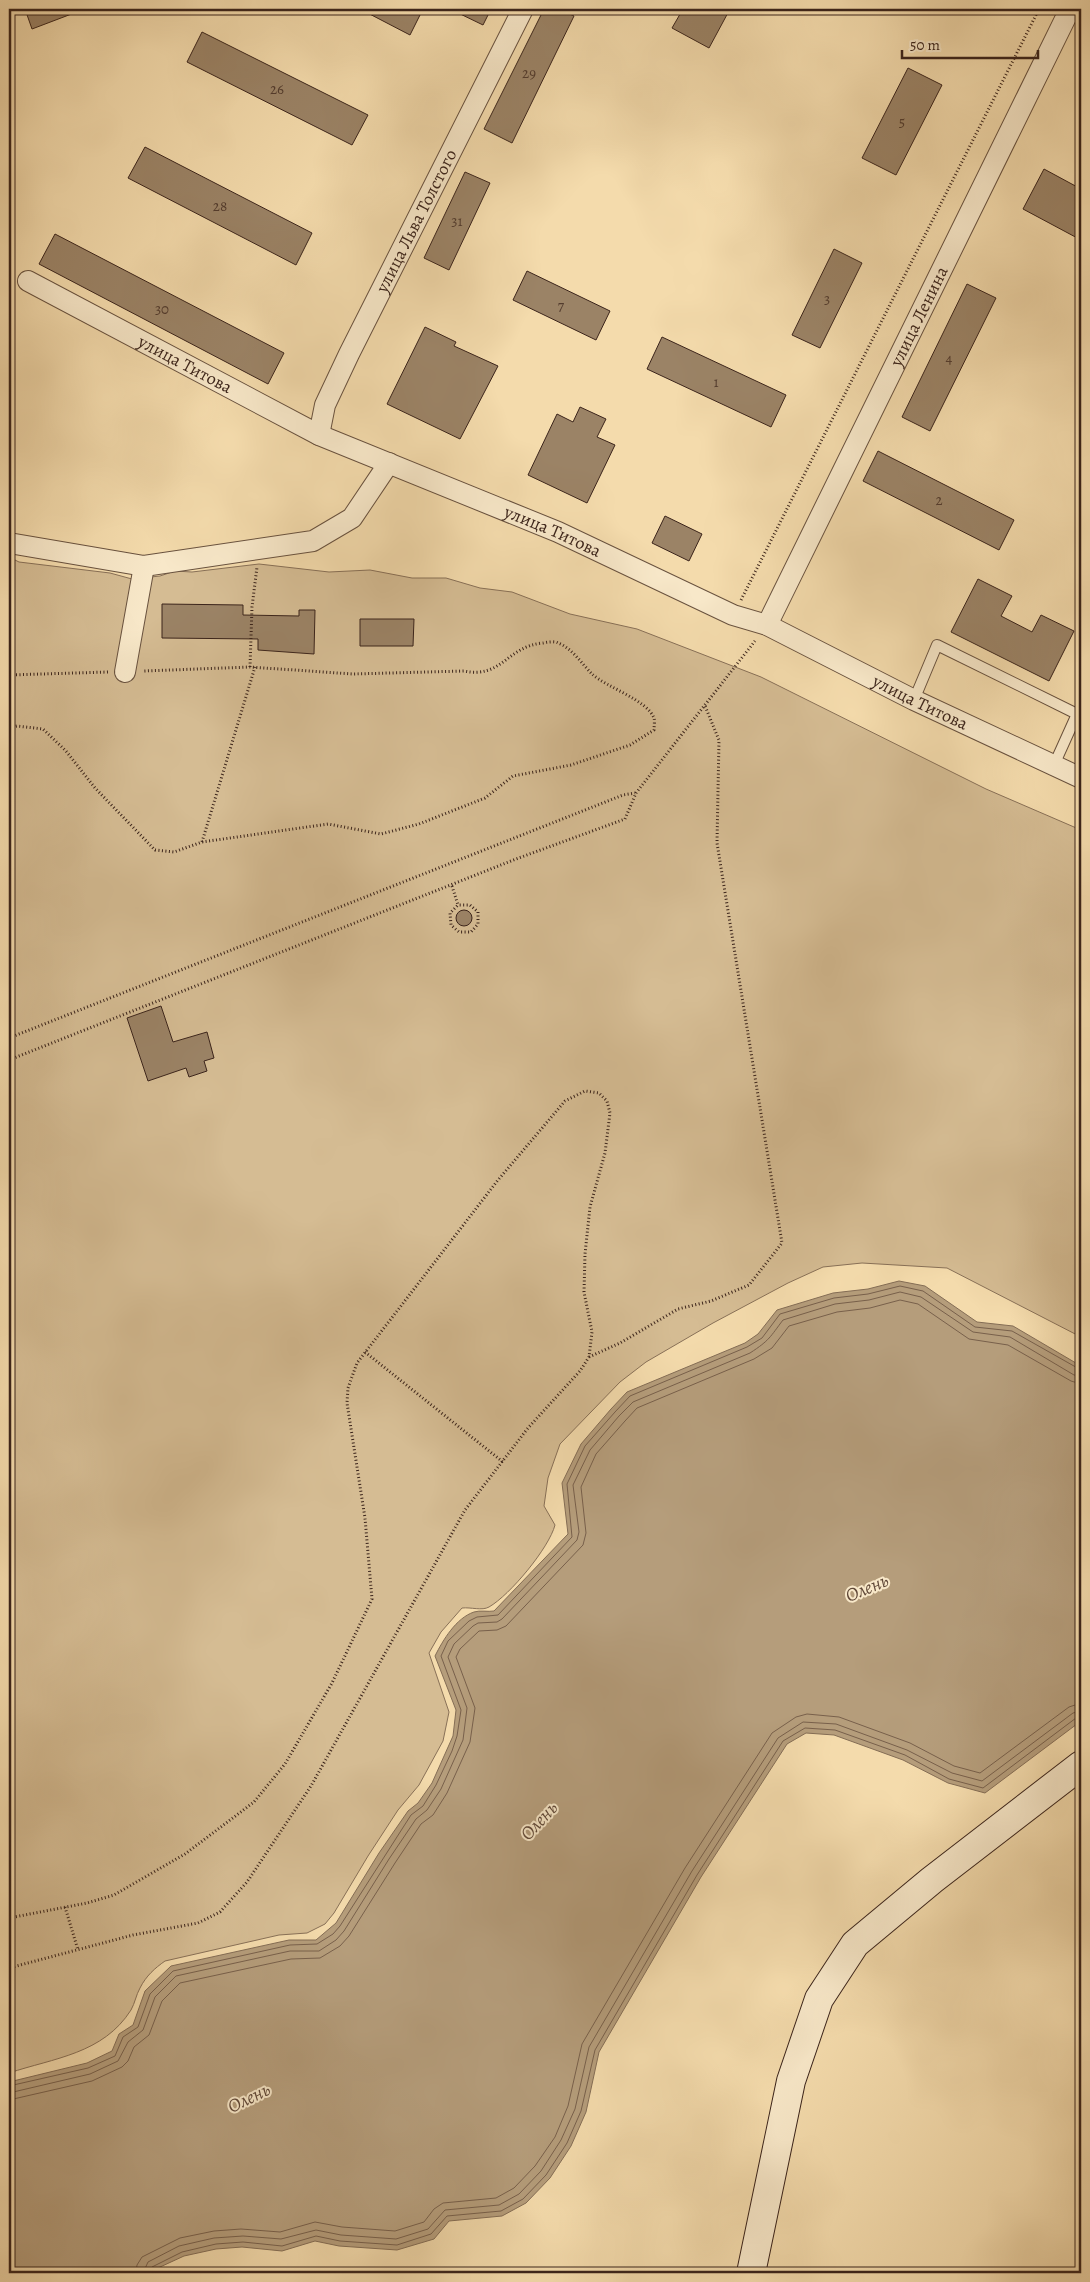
<svg xmlns="http://www.w3.org/2000/svg" width="1090" height="2282" viewBox="0 0 1090 2282" font-family="Alegreya,serif">
<style>
.green{fill:#d5bc93;stroke:#887057}
.water{fill:#b59d7b;stroke:#846d55}
.lines{fill:none;stroke-linecap:round;stroke-linejoin:round}
.shore{stroke:#78604b;stroke-width:1}
.building{fill:#9b8366;stroke:#3b241b}
.service-casing{stroke:#69523f;stroke-width:12}
.minor-casing{stroke:#69523f;stroke-width:22}
.secondary-casing{stroke:#3b241b;stroke-width:30}
.path{stroke:#3b241b;stroke-width:3;stroke-dasharray:1 2.5;stroke-linecap:butt}
.service{stroke:#f8e8c9;stroke-width:10}
.minor{stroke:#f8e8c9;stroke-width:20}
.secondary{stroke:#f8e8c9;stroke-width:28}
.labels{text-anchor:middle;dominant-baseline:central;stroke-width:4;stroke-linejoin:round;paint-order:stroke}
.number-label{font-size:15px;fill:#533c2e}
.street-label{font-size:18px;fill:#3b241b;stroke:#f8e8c9}
.water-label{font-size:19px;font-style:italic;fill:#604838;stroke:#f8e8c9}
</style>
<rect width="100%" height="100%" fill="#f4dbac"/>
<filter id="stains"><feTurbulence type="fractalNoise" baseFrequency=".004" numOctaves="4"/><feColorMatrix values="0 0 0 0 .2 0 0 0 0 .09 0 0 0 0 .02 0 0 0 .5 -.17"/></filter>
<radialGradient id="worn" r=".72"><stop offset=".6" stop-color="#630" stop-opacity="0"/><stop offset="1" stop-color="#630" stop-opacity=".3"/></radialGradient>
<path class="green" d="M9,557L19,562L110,573L132,579L160,576L175,571L192,572L259,564L329,572L370,570L412,578H446L480,588L512,592L570,614L637,629L761,677L986,789L1081,830V1337L947,1268L862,1263L823,1267L788,1283L713,1323L646,1362L620,1382L560,1444L548,1478L544,1506L555,1525C549,1548 510,1595 489,1607C482,1611 471,1607 462,1608L441,1632L429,1653L449,1712L443,1741L419,1785L398,1810L368,1856L334,1913L325,1924L307,1933L279,1935L165,1961C155,1968 146,1976 140,1988C136,1995 135,2003 131,2010C103,2054 54,2058 9,2073Z"/>
<path class="water" d="M899,1281L925,1286L977,1322L1013,1326L1081,1366V1721L985,1793L948,1783L903,1760L834,1735L806,1733L787,1744L701,1877L599,2052L586,2112L571,2146L550,2178L526,2203L502,2216L449,2221L434,2239L397,2250L339,2246L315,2241L282,2251L242,2247L216,2249L184,2256L147,2273H9V2082L87,2063L112,2051L119,2034L133,2025L145,1991L171,1966L289,1940H316L336,1923L379,1853L408,1811L418,1803L432,1783L453,1736L456,1710L435,1656C443,1640 456,1618 474,1612C480,1610 488,1612 494,1611L568,1534L562,1483L581,1444L611,1409L627,1392L745,1343L758,1334L777,1310L833,1293L868,1289Z"/>
<g class="lines">
<path class="shore" d="M9,2086L88,2068L115,2056L123,2037L138,2027L150,1994L173,1971L290,1945L317,1944L333,1934L340,1926L411,1815L423,1806L436,1785L452,1751L457,1736L461,1710L441,1656L448,1641L469,1621L477,1617L498,1615L572,1537L567,1484L585,1446L615,1412L630,1396L747,1347L762,1338L780,1314L834,1298L868,1294L900,1286L923,1291L975,1327L1012,1331L1081,1370
M9,2093L90,2074L118,2061L128,2042L143,2030L155,1997L176,1976L290,1951H319L336,1940L344,1931L389,1859L416,1819L427,1810L441,1789L463,1740L467,1708L448,1657L454,1644L473,1626L478,1623L497,1622L502,1619L577,1540L579,1532L573,1485L590,1450L619,1416L633,1402L750,1353C770,1340 770,1337 783,1320L835,1304L869,1300L900,1292L921,1297L973,1332L1010,1337L1074,1375L1081,1376
M9,2100L92,2081L122,2067L128,2061L134,2047L149,2035L162,2001L180,1983L291,1959L320,1958L340,1946L349,1936L395,1863L421,1824L433,1815L447,1793L470,1742L475,1708L456,1657L460,1649L479,1631L497,1630L506,1626L583,1545L586,1533L581,1487L596,1454L625,1421L637,1408L754,1359L772,1348L789,1326L837,1312L870,1308L900,1300L918,1304L969,1339L1008,1345L1071,1381L1081,1384
M136,2273L137,2265L142,2257L180,2238L214,2231L241,2229L280,2232L315,2222L342,2227L395,2231L424,2222L434,2209L443,2203L496,2198L514,2188L535,2166L555,2137L568,2106L582,2044L685,1868L772,1733L796,1717L807,1714L839,1717L910,1743L954,1766L980,1773L1069,1707L1081,1703
M143,2273L148,2262L179,2246L214,2238L243,2236L281,2239L316,2230L341,2235L396,2239L428,2229L445,2210L499,2205L519,2194L541,2171L561,2140L575,2109L589,2047L692,1871L778,1738L803,1722L836,1724L907,1750L952,1773L982,1781L1073,1713L1081,1711
M149,2273L152,2267L182,2252L216,2244L243,2242L282,2246L316,2236L340,2241L397,2245L431,2234L447,2216L501,2211L523,2199L546,2175L567,2143L581,2111L595,2050L697,1875L783,1741L805,1728L835,1730L905,1755L949,1779L983,1788L1076,1718L1081,1717"/>
</g>
<path class="building" d="M25,9H82V10L32,29Z
M360,9H423L410,35Z
M450,9H491L483,25Z
M544,9H559L574,16L512,143L484,129Z
M683,9H730L709,48L672,28Z
M202,32L368,115L352,145L187,62Z
M908,68L942,85L896,175L862,158Z
M145,147L312,233L296,265L128,178Z
M1044,169L1081,189V240L1023,209Z
M465,172L490,183L449,270L424,258Z
M55,234L284,353L268,384L39,264Z
M834,249L862,263L820,348L792,335Z
M527,271L610,311L596,340L513,300Z
M967,284L996,298L930,431L902,417Z
M425,327L456,342L454,346L498,366L460,439L387,404Z
M662,337L786,395L771,427L647,369Z
M580,407L606,419L597,437L615,445L587,503L528,475L557,414L573,422Z
M878,451L1014,520L999,550L863,481Z
M665,516L702,534L689,561L652,543Z
M978,579L1012,596L1001,616L1032,632L1041,615L1074,631L1049,681L951,632Z
M162,604L243,605V615L299,616V610H315L314,654L258,650V639L162,638Z
M360,619H414L413,646H360Z
M456 918a8 8 0 1 1 16 0a8 8 0 1 1-16 0Z
M161,1006L173,1042L207,1032L214,1058L204,1061L207,1071L189,1077L186,1068L148,1081L127,1018Z"/>
<g class="lines">
<g class="service-casing">
<path id="service" d="M914,700L937,645L1077,714L1054,765"/>
</g>
<g class="minor-casing">
<g id="minor">
<path id="s1" d="M28,281L319,435L558,532L733,615L767,625L914,700L1081,778"/>
<path id="s2" d="M319,435L325,405L349,354L523,9"/>
<path d="M9,543L144,566L313,541L352,518L389,463"/>
<path id="s3" d="M767,625L1070,9"/>
<path d="M125,672L144,566"/>
</g>
</g>
<g class="secondary-casing">
<path id="secondary" d="M751,2273L791,2081L819,1999L855,1944L932,1880L1081,1765"/>
</g>
<path class="path" d="M741,600L1039,9
M250,667L252,607L257,567
M9,675L108,672
M9,728L17,726L43,729L66,751L95,788L155,850L174,852L202,842L328,824L381,834L419,824L485,798L513,776L571,765L630,745L654,730C654,726 655,721 654,718C647,700 606,687 592,674C582,664 572,648 558,643C555,641 547,642 543,643C507,646 502,679 464,671L353,674L250,667L144,671
M202,842L255,667
M452,886L458,905L450,913L451,925L459,932H471L478,924V912L470,905H458
M9,1038L623,795L635,793
M9,1060L516,859L625,819L636,793L755,641
M365,1352L503,1462
M589,1357L620,1343L678,1309L711,1301L749,1285L782,1243L717,843L719,740L705,706
M65,1907L78,1950
M9,1918L87,1903L114,1895L185,1854L254,1802L285,1764L332,1683L372,1599L365,1518L347,1403L348,1388L357,1363L498,1180L565,1101L585,1091L599,1093L607,1101L610,1113L605,1153L590,1207L585,1254L584,1292L592,1332L589,1357L580,1371L528,1428L465,1510L311,1786L247,1882L220,1912L198,1923L133,1935L9,1968"/>
<use href="#service" class="service"/>
<use href="#minor" class="minor"/>
<use href="#secondary" class="secondary"/>
</g>
<g class="labels">
<g class="number-label">
<text x="529" y="73">29</text>
<text x="277" y="89">26</text>
<text x="902" y="122">5</text>
<text x="220" y="206">28</text>
<text x="457" y="221">31</text>
<text x="827" y="299">3</text>
<text x="561" y="306">7</text>
<text x="162" y="309">30</text>
<text x="949" y="358">4</text>
<text x="716" y="382">1</text>
<text x="939" y="500">2</text>
</g>
<g class="street-label">
<text stroke="none"><textPath href="#s2" startOffset="236">улица Льва Толстого</textPath></text>
<text stroke="none"><textPath href="#s3" startOffset="344">улица Ленина</textPath></text>
<text stroke="none"><textPath href="#s1" startOffset="178">улица Титова</textPath></text>
<text stroke="none"><textPath href="#s1" startOffset="582">улица Титова</textPath></text>
<text stroke="none"><textPath href="#s1" startOffset="988">улица Титова</textPath></text>
</g>
<g class="water-label">
<text transform="translate(867 1588) rotate(-23)">Олень</text>
<text transform="translate(539 1821) rotate(-47)">Олень</text>
<text transform="translate(249 2098) rotate(-26)">Олень</text>
</g>
</g>
<rect width="1090" height="2282" fill="none" stroke="#f4dbac" stroke-width="30"/>
<rect x="10" y="10" width="1070" height="2262" fill="none" stroke="#3b241b" stroke-width="2.5"/>
<rect x="15" y="15" width="1060" height="2252" fill="none" stroke="#3b241b"/>
<path d="M902 50v8h136v-8" fill="none" stroke="#3b241b" stroke-width="2.5"/>
<text x="910" y="50" font-size="15" fill="#3b241b" stroke="#f8e8c9" stroke-width="4" paint-order="stroke">50 m</text>
<rect width="100%" height="100%" filter="url(#stains)"/>
<rect width="100%" height="100%" fill="url(#worn)"/>
</svg>
